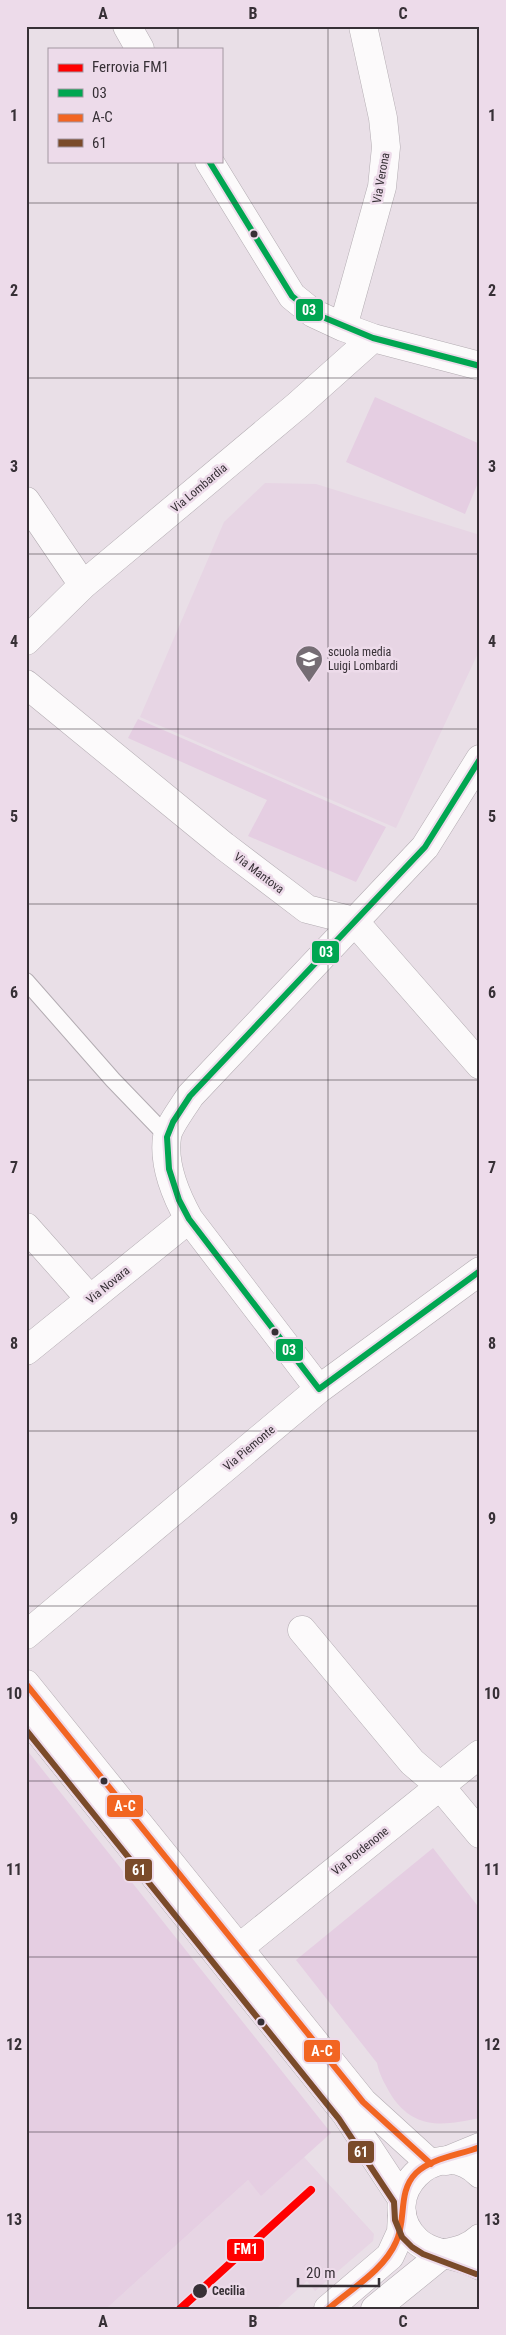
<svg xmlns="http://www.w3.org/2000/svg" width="506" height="2335" viewBox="0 0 506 2335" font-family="'Roboto Condensed',sans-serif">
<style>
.built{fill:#e7d5e4}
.green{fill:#e5cee2}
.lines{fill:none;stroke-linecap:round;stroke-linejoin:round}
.service-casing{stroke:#b3acb2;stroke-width:18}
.minor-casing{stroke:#b3acb2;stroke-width:29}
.tertiary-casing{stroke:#b3acb2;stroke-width:29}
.service{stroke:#fcfafb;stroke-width:16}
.minor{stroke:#fcfafb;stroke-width:28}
.tertiary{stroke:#fcfafb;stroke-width:28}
.bus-1-casing{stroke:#eddbea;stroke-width:10}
.bus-2-casing{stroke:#eddbea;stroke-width:10}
.bus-3-casing{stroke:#eddbea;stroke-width:10}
.bus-1{stroke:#00a651;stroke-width:6}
.bus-2{stroke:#f26522;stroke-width:6}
.bus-3{stroke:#7a4b2a;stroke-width:6}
.rail-1-casing{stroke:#eddbea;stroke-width:11}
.rail-1{stroke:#f00;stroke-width:8}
.grid{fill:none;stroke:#373036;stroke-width:1;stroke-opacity:0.55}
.bus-dot{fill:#373036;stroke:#eddbea;stroke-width:2}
.labels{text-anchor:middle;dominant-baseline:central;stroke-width:5;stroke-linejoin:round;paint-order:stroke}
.street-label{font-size:12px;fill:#373036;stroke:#eddbea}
.poi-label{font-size:12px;fill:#373036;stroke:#eddbea;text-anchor:start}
.stop-label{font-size:12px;font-weight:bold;fill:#373036;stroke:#eddbea;text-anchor:start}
.line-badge{stroke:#eddbea;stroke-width:2}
.badge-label{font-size:14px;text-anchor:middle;font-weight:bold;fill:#fff}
.neatline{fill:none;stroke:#373036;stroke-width:2}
.grid-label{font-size:16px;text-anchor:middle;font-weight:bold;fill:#373036}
</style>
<rect width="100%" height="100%" fill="#e9dfe7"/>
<path class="built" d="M265,483L316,484L480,535V649L396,828L140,717L224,522Z
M304,2157L374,2234L373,2241L315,2291L307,2281L276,2309H106L248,2180L261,2195Z"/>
<path class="green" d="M375,397L480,444V478L465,514L346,462Z
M138,719L386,827L356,882L248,836L267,800L128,738Z
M26,1749L331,2133L261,2196L248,2180L106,2309H26Z
M433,1848L480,1909V2118C445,2125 417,2131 393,2098C386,2086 380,2077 377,2063L296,1960Z"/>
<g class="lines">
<g class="service-casing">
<path id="service" d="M26,981L113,1080L166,1135"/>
</g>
<g class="minor-casing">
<path id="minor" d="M127,26L140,49
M209,161L292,296L313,313L343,327L373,338L480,366
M343,327L382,187L386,147L383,118L363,26
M26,501L83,585
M26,641L83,585L298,405L373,338
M26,684L224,846L307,909L354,921L480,1065
M26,1227L90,1299
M26,1351L189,1219
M319,1389L189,1219C175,1194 163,1165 167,1137C168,1127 184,1106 190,1096L425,847L480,759
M302,1630L412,1762L440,1786L480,1834
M26,1635L319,1389L480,1271
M239,1948L480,1754
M446,2161L480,2147
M328,2309L390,2256L401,2232L402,2214
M375,2309L444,2253"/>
</g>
<g class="tertiary-casing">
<path id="tertiary" d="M26,1684L363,2102L431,2164
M26,1716L346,2114L402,2199
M480,2174C438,2131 372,2197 416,2240C432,2256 461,2254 480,2266
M444,2253C458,2251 469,2248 480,2238"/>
</g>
<use href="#service" class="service"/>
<use href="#minor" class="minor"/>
<use href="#tertiary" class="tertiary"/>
<g class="bus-1-casing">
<path id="bus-1" d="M209,161L292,296L313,313L373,338L480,366
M480,759L425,847L190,1096L173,1122L167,1137L169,1169L179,1200L189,1219L319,1389L480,1271"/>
</g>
<g class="bus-2-casing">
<path id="bus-2" d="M26,1684L363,2102L431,2164
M328,2309C351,2289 384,2270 396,2242C407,2220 397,2192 416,2173C431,2158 460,2155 480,2147"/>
</g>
<g class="bus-3-casing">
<path id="bus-3" d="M26,1730L339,2119L394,2202L395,2220L402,2237L412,2247L423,2254L476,2274"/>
</g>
<use href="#bus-1" class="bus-1"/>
<use href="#bus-2" class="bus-2"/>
<use href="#bus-3" class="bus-3"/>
<g class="rail-1-casing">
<path id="rail-1" d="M180,2309L311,2190"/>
</g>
<use href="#rail-1" class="rail-1"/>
</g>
<path class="grid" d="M178,26V49M328,26V2309M178,161V2309M26,203H480M26,378H480M26,554H480M26,729H480M26,904H480M26,1080H480M26,1255H480M26,1431H480M26,1606H480M26,1781H480M26,1957H480M26,2132H480"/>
<defs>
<g id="school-pin" transform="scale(1.4375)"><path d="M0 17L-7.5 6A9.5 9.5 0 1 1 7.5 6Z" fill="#756d74" stroke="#eddbea"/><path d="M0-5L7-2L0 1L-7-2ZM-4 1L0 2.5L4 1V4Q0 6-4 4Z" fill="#fff"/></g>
</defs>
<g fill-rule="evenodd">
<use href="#school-pin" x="309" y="659"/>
</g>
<g class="bus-dot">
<circle cx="254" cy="234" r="4.5"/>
<circle cx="275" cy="1332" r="4.5"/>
<circle cx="104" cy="1781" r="4.5"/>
<circle cx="261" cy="2022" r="4.5"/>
<circle cx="200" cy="2291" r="8"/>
</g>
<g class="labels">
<g class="street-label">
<text transform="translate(381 178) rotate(-80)">Via Verona</text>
<text transform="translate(199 488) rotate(-40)">Via Lombardia</text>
<text transform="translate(259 873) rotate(37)">Via Mantova</text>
<text transform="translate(108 1285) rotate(-39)">Via Novara</text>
<text transform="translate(249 1448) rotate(-40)">Via Piemonte</text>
<text transform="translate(360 1851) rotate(-39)">Via Pordenone</text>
</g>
<g class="poi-label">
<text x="328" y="652">scuola media<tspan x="328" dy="14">Luigi Lombardi</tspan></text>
</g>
<g class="stop-label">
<text x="212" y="2291">Cecilia</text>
</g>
</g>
<g class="line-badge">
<rect x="295" y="298" width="29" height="24" rx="5" fill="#00a651"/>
<rect x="311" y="940" width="29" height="24" rx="5" fill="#00a651"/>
<rect x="275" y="1338" width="29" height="24" rx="5" fill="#00a651"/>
<rect x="106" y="1794" width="38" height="24" rx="5" fill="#f26522"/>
<rect x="124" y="1858" width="29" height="24" rx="5" fill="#7a4b2a"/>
<rect x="303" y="2039" width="38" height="24" rx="5" fill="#f26522"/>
<rect x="347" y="2140" width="28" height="24" rx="5" fill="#7a4b2a"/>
<rect x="226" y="2238" width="39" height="24" rx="5" fill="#f00"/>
</g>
<g class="badge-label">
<text x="309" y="315">03</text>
<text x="326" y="957">03</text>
<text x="289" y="1355">03</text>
<text x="125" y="1811">A-C</text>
<text x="139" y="1875">61</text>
<text x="322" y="2056">A-C</text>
<text x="361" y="2157">61</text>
<text x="246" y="2254">FM1</text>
</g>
<rect width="506" height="2335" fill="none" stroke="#eddbea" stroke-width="55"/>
<rect x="48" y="48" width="175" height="115" fill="#eddbea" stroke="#a497a2"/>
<rect x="58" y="64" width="25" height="8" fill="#ff0000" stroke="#a497a2"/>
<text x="92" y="72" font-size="15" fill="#373036">Ferrovia FM1</text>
<rect x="58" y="89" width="25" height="8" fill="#00a651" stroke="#a497a2"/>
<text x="92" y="98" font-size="15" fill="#373036">03</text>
<rect x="58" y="114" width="25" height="8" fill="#f26522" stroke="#a497a2"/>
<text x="92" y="122" font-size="15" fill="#373036">A-C</text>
<rect x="58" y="139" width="25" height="8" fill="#7a4b2a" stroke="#a497a2"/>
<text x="92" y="148" font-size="15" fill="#373036">61</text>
<path d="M298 2278v8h81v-8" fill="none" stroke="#373036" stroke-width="2.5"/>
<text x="306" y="2278" font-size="15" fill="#373036" stroke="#eddbea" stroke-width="4" paint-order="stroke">20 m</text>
<rect x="28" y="28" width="450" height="2280" class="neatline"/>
<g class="grid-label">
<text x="103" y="19">A</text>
<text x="253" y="19">B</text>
<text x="403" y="19">C</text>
<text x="14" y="121">1</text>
<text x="492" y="121">1</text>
<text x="14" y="296">2</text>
<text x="492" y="296">2</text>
<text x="14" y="472">3</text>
<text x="492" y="472">3</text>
<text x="14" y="647">4</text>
<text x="492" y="647">4</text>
<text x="14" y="822">5</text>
<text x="492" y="822">5</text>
<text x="14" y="998">6</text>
<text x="492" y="998">6</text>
<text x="14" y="1173">7</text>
<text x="492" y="1173">7</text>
<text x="14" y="1349">8</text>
<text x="492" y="1349">8</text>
<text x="14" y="1524">9</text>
<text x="492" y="1524">9</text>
<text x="14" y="1699">10</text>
<text x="492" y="1699">10</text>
<text x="14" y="1875">11</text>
<text x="492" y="1875">11</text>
<text x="14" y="2050">12</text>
<text x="492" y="2050">12</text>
<text x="14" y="2225">13</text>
<text x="492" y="2225">13</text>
<text x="103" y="2327">A</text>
<text x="253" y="2327">B</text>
<text x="403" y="2327">C</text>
</g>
</svg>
